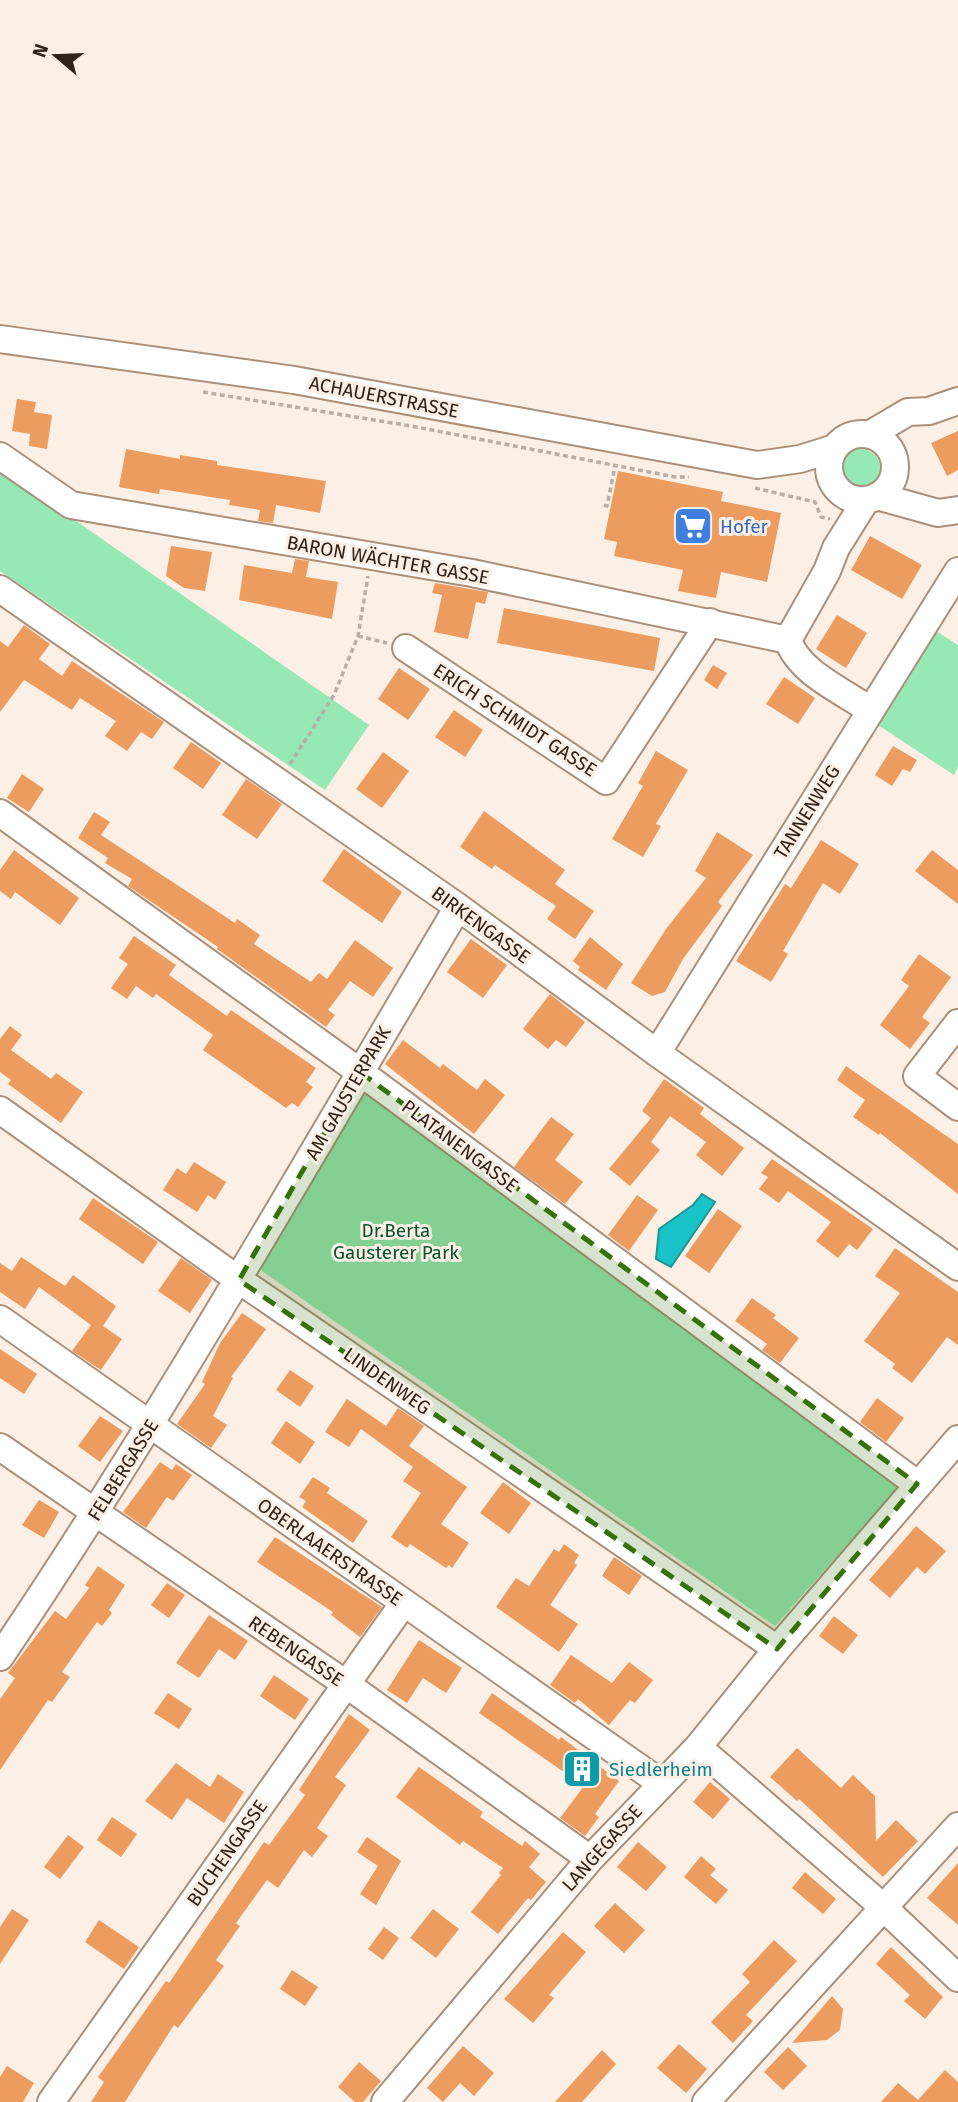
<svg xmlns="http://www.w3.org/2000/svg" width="958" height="2102" viewBox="0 0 958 2102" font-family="'Fira Sans',sans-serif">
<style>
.green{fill:#96e8b4}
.water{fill:#18c4c7;stroke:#1f9494;stroke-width:2}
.building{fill:#ed9c5f}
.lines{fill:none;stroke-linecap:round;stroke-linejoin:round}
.minor-casing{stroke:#aa907b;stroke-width:30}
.path{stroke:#b9ada5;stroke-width:3.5;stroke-dasharray:5 3.5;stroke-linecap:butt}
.minor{stroke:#fff;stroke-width:26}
.marked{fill:#357309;fill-opacity:0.2;stroke:#357309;stroke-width:5;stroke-dasharray:14 9;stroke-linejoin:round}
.labels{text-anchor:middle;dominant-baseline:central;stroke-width:6;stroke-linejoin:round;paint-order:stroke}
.street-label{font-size:19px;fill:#2f241c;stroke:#fbefe6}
.shop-label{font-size:19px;fill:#366cbe;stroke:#fbefe6;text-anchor:start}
.park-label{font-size:19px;fill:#07542f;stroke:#fbefe6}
.culture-label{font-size:19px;fill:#0d838f;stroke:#fbefe6;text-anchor:start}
</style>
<rect width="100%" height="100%" fill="#fbefe6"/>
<path class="green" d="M842 468a19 19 0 1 1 38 0a19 19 0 1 1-38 0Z
M0,468L369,725L325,790L0,571Z
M936,631L958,645V767L954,775L878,725Z
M366,1094L899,1486L775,1626L262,1271L260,1253L351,1101Z"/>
<path class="water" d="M702,1194L715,1202L671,1267L656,1259L659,1229L693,1205Z"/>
<path class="building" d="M17,399L36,402L34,412L52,415L47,449L29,446L30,434L12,431Z
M958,431V470L947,476L931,443Z
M126,449L180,459V455L217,461V465L326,481L320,513L276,505L273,523L258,521L260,510L229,505L230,500L160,489L159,494L119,487Z
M618,471L723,492L721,501L781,513L767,582L721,572L716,598L678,591L683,570L614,556L617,542L604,539Z
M870,536L922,565L902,599L851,570Z
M171,546L212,552L205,591L184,588L166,576Z
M295,559L309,561L306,577L338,582L332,619L239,600L244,565L292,573Z
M435,583L488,592L485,604L476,602L468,639L434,632L442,595L432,593Z
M504,608L660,638L654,671L497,643Z
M837,615L867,633L846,668L816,649Z
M24,625L50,644L39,659L62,676L72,661L164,722L152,739L141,732L127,751L105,736L116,721L80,698L72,710L24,680L0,712V641L8,647Z
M713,665L727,673L717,689L704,680Z
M399,668L430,689L408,720L378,699Z
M784,677L815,698L798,724L766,704Z
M454,710L483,730L465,757L435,737Z
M191,742L221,763L203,789L173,768Z
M893,746L917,760L910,772L903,769L892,786L875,775Z
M656,751L688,770L656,824L661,826L643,857L612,839L643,786L638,783Z
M383,752L409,771L382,808L356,789Z
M22,774L44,789L29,812L7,798Z
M246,779L282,804L257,839L222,815Z
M484,811L565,870L555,884L594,911L575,939L547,919L556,906L495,865L492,869L460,847Z
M94,812L110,822L101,835L235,923L237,919L260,935L254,944L311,982L319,973L327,979L355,940L393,968L373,997L350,981L328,1010L335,1015L326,1027L217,949L218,947L128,886L132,879L105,863L108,858L78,838Z
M717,832L753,855L718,902L722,906L683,959L665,992L652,996L631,983L666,929L706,878L695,871Z
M821,840L859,864L840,894L823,883L783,951L788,954L771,982L736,961L785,884L791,888Z
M344,849L402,892L382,923L322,881Z
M14,850L79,898L60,925L15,892L11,899L0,891V870Z
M932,850L958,870V904L915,871Z
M134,936L176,965L169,975L227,1016L231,1010L316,1068L306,1082L313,1087L298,1107L292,1103L286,1108L203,1050L213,1035L156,994L153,998L136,986L127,999L111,988L128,964L119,958Z
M590,937L623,964L606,990L578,970L580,967L573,961Z
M471,939L507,965L483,998L447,972Z
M919,954L951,977L922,1017L930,1023L910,1049L880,1025L909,986L901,980Z
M550,994L585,1022L566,1047L556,1040L548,1049L523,1029Z
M10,1026L22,1035L11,1050L51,1079L56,1073L83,1092L61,1123L8,1084L11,1080L0,1072V1039Z
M403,1040L440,1068L443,1064L477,1090L485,1079L505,1095L474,1134L385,1064Z
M846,1066L958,1144V1194L880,1133L879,1135L853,1117L865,1100L837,1080Z
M664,1079L704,1108L700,1114L744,1148L722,1176L696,1155L706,1142L670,1116L651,1142L660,1150L630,1186L609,1169L651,1118L642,1111Z
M551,1117L574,1134L555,1160L583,1182L565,1204L514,1167Z
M772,1159L873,1229L857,1250L849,1244L838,1258L816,1241L831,1222L788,1191L779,1203L759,1189L768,1177L761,1173Z
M194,1162L226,1182L215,1200L208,1195L197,1212L163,1190L177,1168L186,1174Z
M637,1195L658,1210L629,1251L608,1235Z
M93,1198L158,1242L143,1264L79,1219Z
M718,1209L742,1226L709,1273L685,1256Z
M895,1248L958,1292V1345L947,1337L912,1383L892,1368L895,1364L864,1341L900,1293L875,1276Z
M21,1257L65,1286L73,1275L116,1306L103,1326L122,1339L101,1370L72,1351L91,1325L39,1287L25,1309L0,1292V1263L12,1271Z
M181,1258L212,1280L190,1313L158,1291Z
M752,1298L776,1315L773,1318L799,1338L780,1363L762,1350L767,1344L735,1321Z
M242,1313L266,1329L231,1377L233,1378L213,1416L227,1425L211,1448L177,1424L205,1384L202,1382L220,1343Z
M0,1349L37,1374L24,1394L0,1378Z
M290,1370L314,1386L300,1407L276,1390Z
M877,1398L904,1418L886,1442L860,1422Z
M347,1399L386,1426L398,1408L424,1426L409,1446L467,1487L441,1524L469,1543L452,1568L449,1565L446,1568L410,1544L407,1548L391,1537L421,1493L403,1481L413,1467L361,1429L349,1447L325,1432Z
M100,1416L123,1431L100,1462L78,1446Z
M286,1421L315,1442L300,1464L271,1443Z
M160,1462L172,1470L176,1464L192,1475L173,1501L167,1497L146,1528L123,1512Z
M313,1477L330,1488L327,1493L368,1521L353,1543L302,1507L306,1501L299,1497Z
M503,1482L531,1503L509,1534L480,1513Z
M39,1500L59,1512L44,1538L22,1525Z
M916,1526L946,1551L925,1574L917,1567L890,1598L869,1580Z
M275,1537L382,1607L360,1637L331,1615L333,1612L257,1562Z
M564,1544L579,1555L574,1563L577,1565L550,1605L578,1624L559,1652L496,1607L516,1578L529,1586L554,1549L559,1552Z
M614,1557L642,1576L629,1595L602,1576Z
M98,1566L125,1585L109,1610L112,1613L102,1626L97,1622L62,1672L70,1677L52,1702L48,1700L0,1770V1699L15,1678L8,1673L55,1611L66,1619L89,1588L85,1585Z
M167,1583L185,1595L169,1618L151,1605Z
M209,1615L248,1641L235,1660L219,1649L199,1678L176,1663Z
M834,1616L858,1635L843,1654L819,1636Z
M419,1640L462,1668L446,1693L423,1678L407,1703L387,1690Z
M571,1655L612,1683L629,1662L653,1680L635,1703L630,1700L609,1725L578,1699L575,1703L550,1685Z
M274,1675L309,1699L295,1720L260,1696Z
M168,1693L192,1709L179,1729L154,1713Z
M492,1693L559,1740L561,1737L619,1781L595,1814L599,1817L585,1836L560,1818L584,1786L479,1713Z
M349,1714L370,1730L335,1777L346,1785L317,1828L328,1836L312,1857L304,1850L278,1888L267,1880L236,1923L240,1926L216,1960L224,1966L178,2028L174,2025L125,2102H91L104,2082L98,2077L118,2049L166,1981L169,1983L264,1842L269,1845L305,1795L299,1790Z
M797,1748L841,1788L853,1775L875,1796L876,1841L896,1820L918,1841L883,1877L799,1799L797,1801L770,1777Z
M176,1763L210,1787L218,1774L244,1792L224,1823L187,1798L172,1820L145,1801Z
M419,1767L483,1812L480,1817L522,1846L525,1841L540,1854L529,1867L546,1882L531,1900L528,1898L498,1934L471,1912L501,1875L499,1873L503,1868L463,1841L460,1845L396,1797Z
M710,1782L730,1799L713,1819L693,1802Z
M112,1817L137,1834L121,1857L97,1840Z
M68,1835L84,1847L60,1879L44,1867Z
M367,1837L401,1861L376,1905L360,1894L378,1866L357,1852Z
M638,1842L667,1867L646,1891L617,1867Z
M701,1856L716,1869L710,1875L728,1890L716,1904L684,1877Z
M958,1863V1925L927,1898Z
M805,1872L836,1899L823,1914L792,1888Z
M615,1903L645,1930L624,1953L594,1926Z
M12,1909L29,1920L0,1964V1927Z
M433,1909L459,1929L436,1958L410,1938Z
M99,1920L139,1947L124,1969L85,1942Z
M384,1927L399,1938L383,1960L368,1949Z
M563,1932L586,1952L549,1995L554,1998L533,2023L504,1999Z
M774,1940L797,1961L746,2015L753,2021L733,2043L711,2022L750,1982L742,1974Z
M891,1947L943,1997L925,2019L904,2001L910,1995L876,1964Z
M292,1970L318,1987L305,2006L280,1989Z
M832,1996L843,2009L840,2030L827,2040L792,2043Z
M679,2044L707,2069L686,2093L657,2068Z
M463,2046L494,2073L474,2096L460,2083L443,2102L427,2088Z
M788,2047L807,2066L783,2090L764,2072Z
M602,2050L616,2064L582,2102H555Z
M359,2062L381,2081L363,2102H355L338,2087Z
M7,2066L34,2083L23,2102H0V2077Z
M945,2070L958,2082V2102H881L898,2083L918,2100Z"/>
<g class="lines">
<g class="minor-casing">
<path id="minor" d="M0,339L294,380L757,465L800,459L835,448
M829 467a33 33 0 1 1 66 0a33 33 0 1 1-66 0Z
M869,435L908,412L929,411L958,401
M0,456L71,505L472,573L788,640
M877,496L938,513L958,510
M866,500L836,548L827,571L788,640C799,673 843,691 870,710
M0,589L458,907L657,1053L958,1267
M406,648L606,781L710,622
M0,813L360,1072L917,1484
M958,1023L917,1076L958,1107
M657,1053L958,571
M0,1110L239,1280L777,1649
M0,1319L661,1783
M0,1447L346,1684L590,1859
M0,1657C164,1414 308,1159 458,907
M698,1747L883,1907L958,1978
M51,2102L403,1604
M385,2102L590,1859L698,1747L777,1649L958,1439
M706,2102L958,1826"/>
</g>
<path class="path" d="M203,392L411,426L675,477H689
M755,488L815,502L821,517L830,519
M604,505L607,506L615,466
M358,636L387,643
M290,764L334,695L358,636L368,576"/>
<use href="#minor" class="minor"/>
</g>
<path class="marked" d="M360,1072L917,1484L777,1649L239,1280Z"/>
<defs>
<g id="supermarket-square" transform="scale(2.0125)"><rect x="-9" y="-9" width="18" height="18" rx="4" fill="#3f7fe0" stroke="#fbefe6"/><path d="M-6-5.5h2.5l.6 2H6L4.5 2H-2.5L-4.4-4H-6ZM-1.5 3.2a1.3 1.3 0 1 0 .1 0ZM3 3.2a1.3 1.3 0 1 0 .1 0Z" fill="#fff"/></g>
<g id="building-square" transform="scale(2.0125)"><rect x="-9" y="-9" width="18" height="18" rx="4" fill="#0f9aa8" stroke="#fbefe6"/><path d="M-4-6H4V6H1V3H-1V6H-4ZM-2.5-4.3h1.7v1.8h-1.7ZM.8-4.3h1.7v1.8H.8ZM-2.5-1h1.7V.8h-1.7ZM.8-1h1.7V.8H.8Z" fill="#fff"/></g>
</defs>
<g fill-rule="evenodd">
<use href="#supermarket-square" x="693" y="526"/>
<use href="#building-square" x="582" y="1769"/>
</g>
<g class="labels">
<g class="street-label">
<text transform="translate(384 397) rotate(11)">ACHAUERSTRASSE</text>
<text transform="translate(388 560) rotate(10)">BARON WÄCHTER GASSE</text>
<text transform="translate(515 720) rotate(33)">ERICH SCHMIDT GASSE</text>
<text transform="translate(807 812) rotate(-58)">TANNENWEG</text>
<text transform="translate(481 925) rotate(36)">BIRKENGASSE</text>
<text transform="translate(348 1093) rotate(-60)">AM GAUSTERPARK</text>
<text transform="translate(460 1146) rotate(37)">PLATANENGASSE</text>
<text transform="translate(387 1381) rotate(35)">LINDENWEG</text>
<text transform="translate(123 1470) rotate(-58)">FELBERGASSE</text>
<text transform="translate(330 1552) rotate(35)">OBERLAAERSTRASSE</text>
<text transform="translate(296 1651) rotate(34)">REBENGASSE</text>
<text transform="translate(602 1848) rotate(-48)">LANGEGASSE</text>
<text transform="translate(227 1853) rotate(-55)">BUCHENGASSE</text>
</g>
<g class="shop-label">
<text x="720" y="526">Hofer</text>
</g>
<g class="park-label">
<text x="396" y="1230">Dr.Berta<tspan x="396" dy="22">Gausterer Park</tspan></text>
</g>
<g class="culture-label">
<text x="609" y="1769">Siedlerheim</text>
</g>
</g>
<g transform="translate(56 56) rotate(289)" stroke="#fbefe6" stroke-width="5" paint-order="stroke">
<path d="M0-5L12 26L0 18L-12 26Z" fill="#2f241c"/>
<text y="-10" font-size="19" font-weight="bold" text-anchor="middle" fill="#2f241c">N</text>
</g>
</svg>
